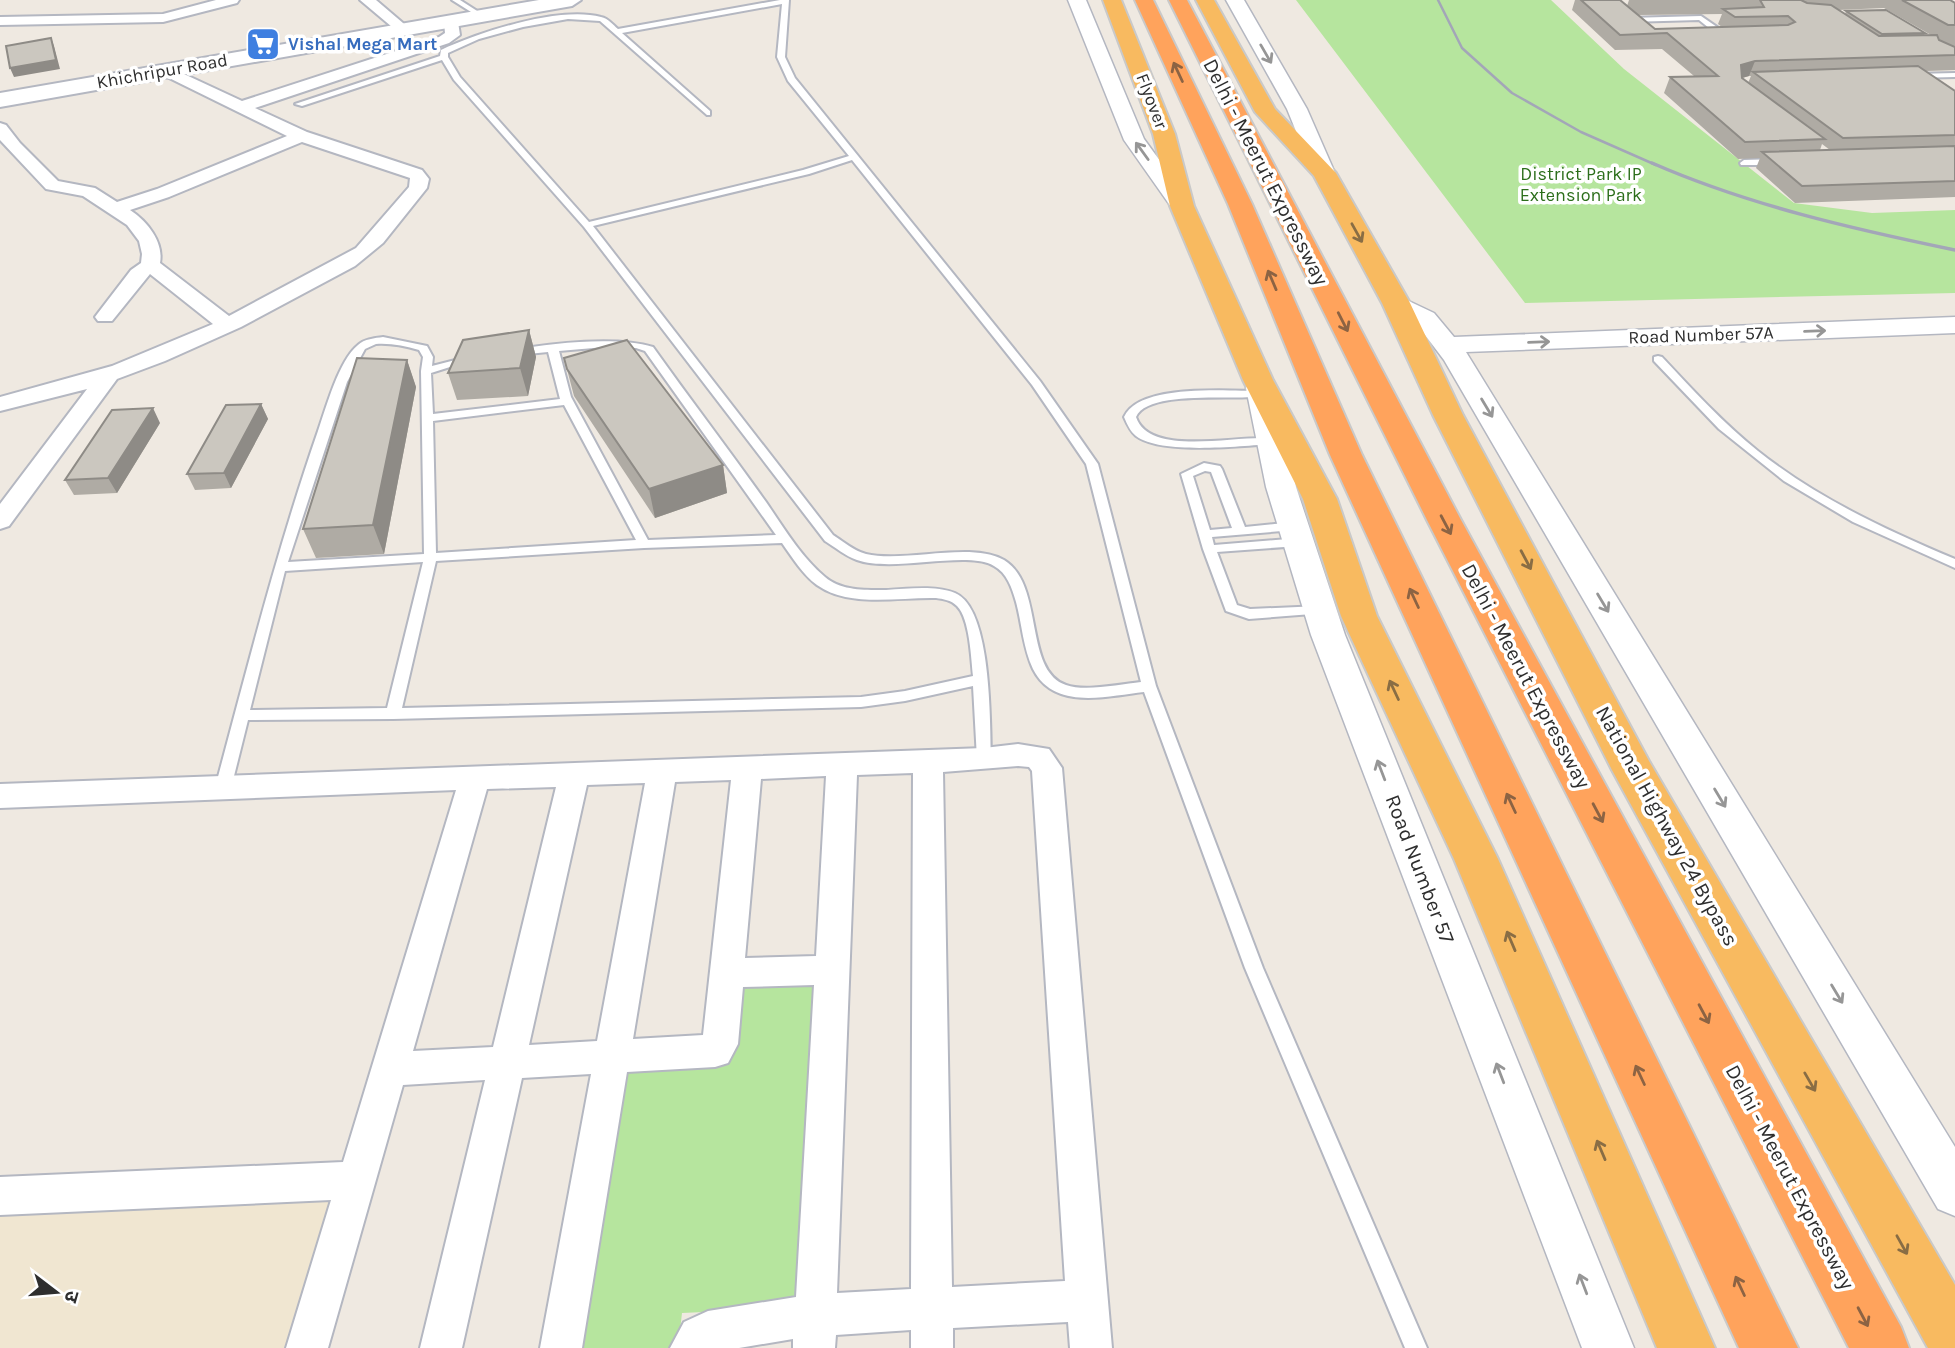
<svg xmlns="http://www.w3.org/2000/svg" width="1955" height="1348" viewBox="0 0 1955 1348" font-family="Karla,'Noto Sans Devanagari',sans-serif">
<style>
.education{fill:#f0e6d1}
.green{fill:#b6e59e}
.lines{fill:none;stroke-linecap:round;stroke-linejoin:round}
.service-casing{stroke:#b4b7c1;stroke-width:4}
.minor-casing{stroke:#b4b7c1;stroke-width:4}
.tertiary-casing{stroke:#b4b7c1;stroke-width:3}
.secondary-casing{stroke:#b4b7c1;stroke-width:4}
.trunk-casing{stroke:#c9c9c9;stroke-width:4}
.motorway-casing{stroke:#c9c9c9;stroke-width:4}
.service{fill:#fff;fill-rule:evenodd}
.minor{fill:#fff;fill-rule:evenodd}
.tertiary{fill:#fff;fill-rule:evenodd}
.secondary{fill:#fff;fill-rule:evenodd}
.trunk{fill:#f8ba60;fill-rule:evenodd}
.motorway{fill:#ffa35c;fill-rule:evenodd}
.rail-far1{stroke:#a3a6b8;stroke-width:2.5}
.rail{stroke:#a3a6b8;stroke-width:3.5}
.wall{fill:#afaba4;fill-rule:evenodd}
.shaded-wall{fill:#8e8b86}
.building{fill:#cbc7bf;stroke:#8e8b86;stroke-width:2}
.oneway{stroke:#969696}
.oneway2{stroke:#8c6343}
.oneway3{stroke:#896d44}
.labels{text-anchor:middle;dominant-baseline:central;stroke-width:7;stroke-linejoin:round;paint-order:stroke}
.far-shop-label{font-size:18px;font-weight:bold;fill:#366cbe;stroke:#fff;text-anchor:start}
.far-street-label{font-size:18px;fill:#2e2e2e;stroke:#fff}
.far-park-label{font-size:18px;fill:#2c6e1b;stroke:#fff}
.street-label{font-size:21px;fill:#2e2e2e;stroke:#fff}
</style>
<rect width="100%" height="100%" fill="#efe9e1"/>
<path class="education" d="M332,1200L287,1348H0V1216Z"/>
<path class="green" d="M1296,0H1551L1624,69L1794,203L1872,213L1955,210V293L1525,303Z
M824,977L810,1307L682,1313L678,1348H569L616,1063L723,1058L731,980Z"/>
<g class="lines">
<g class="service-casing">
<path id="service" d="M452,0H460L485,16L479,17Z
M780,0H789L785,57L795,78L1040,381L1098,464L1156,686L1263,968L1427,1348H1405L1245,968L1144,692C1107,696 1054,711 1033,669C1023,648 1022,624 1016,602C1012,588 1007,573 994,566C967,550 894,573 857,560C845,556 835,547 825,541L584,227L454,80L442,60L302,106L295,104L440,56L441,50C479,32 559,6 601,17C608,18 613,25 618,29ZM782,4L777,57L788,81L849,156L803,170L589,222L460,77L448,57V53L479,39L523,27L568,19L600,21L707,115H710V111L622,33ZM852,160L1032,385L1086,464L1141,682C1121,684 1085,692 1066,685C1023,670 1045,585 1004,560C971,541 905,563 866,554C854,551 844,542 833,535L593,226L809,174Z
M1701,16L1730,36V40H1724L1699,20L1628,22L1624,20L1628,18Z
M1955,73V77L1914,78L1910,76L1914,74Z
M1744,160L1775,159L1779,162L1775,165H1741L1740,163Z
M383,337L427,346L433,357L432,366L467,357L472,360L431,373L433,414L560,399L548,352L518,355L513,352L514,350C552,343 617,336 653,347C690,399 729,450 766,502C784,528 801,557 825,577C841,591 866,590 886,590C908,589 934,585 955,593C992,608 990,723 991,759L989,763H979L977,759L973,686L905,701L861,707L393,719L248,720L231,788L228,792H218L215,788C247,669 277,549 318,431C326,408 339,360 358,345C364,339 375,338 383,337ZM376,344C391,343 405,346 419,350L423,357L421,371L424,554L288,562L347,382L365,349ZM605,347L636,348L645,351L776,535L648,540L571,397L559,351ZM564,405L636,540L436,553L433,421ZM782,543C792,557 803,575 817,585C849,608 899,597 936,598C943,599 951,600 957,606C970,619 971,659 973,676L905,691L861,697L402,708L436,561L644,548ZM423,562L387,708L250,710L285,571Z
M1658,356L1662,357C1692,389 1723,423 1758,451C1817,498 1886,530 1955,559V568L1853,522L1784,481L1719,429L1654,361V357Z
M1261,391L1267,394L1265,396C1237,401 1148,389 1136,417C1150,459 1242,433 1276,439L1278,441L1272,444C1240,446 1161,455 1136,436C1130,431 1127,424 1124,417C1139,383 1228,391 1261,391Z
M1204,463L1220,466L1222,469L1245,527L1294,522L1300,526L1294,530L1212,537L1214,545L1299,538L1305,542L1299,546L1217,552L1237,605L1250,609L1320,606L1327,610L1325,613L1249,619L1226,611L1203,549L1181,474ZM1205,471L1211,472L1232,528L1210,530L1193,476Z"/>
</g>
<g class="minor-casing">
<path id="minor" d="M216,0H239L237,3L163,22L0,25V17L163,14Z
M360,0H376L410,29L408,32H398Z
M451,18L458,22L460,35L449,43L255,108L307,132L422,170L429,179L427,188L383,243L355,266L241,327L165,361L117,379L9,526L0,529V504L87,389L0,411V397L112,366L213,324L150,274L112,321H98L95,317L98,313L131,270L141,263L142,254L139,241L127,225L83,196L46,189L0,140V123L6,125L20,143L58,181L95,188L117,202L157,189L287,136L161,74L158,71L161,68H171L242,101L439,37L445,33L444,22ZM302,142L410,178L409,187L356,248L229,316L160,263C164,242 147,221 130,210L169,197Z
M1018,744L1049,749L1062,768L1112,1348H1070L1068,1322L953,1328V1348H911V1330L836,1335L835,1348H793V1339L739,1348H670L684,1322L708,1311L796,1297L814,985L743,987L738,1044L728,1063L715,1067L627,1072L582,1348H540L591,1074L522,1078L462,1348H420L485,1080L403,1085L328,1348H286L331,1200L0,1215V1177L343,1162L456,790L0,808V784L984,748ZM1018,766L1029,767L1032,771L1065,1281L952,1287L943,772ZM913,773L911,1289L837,1293L857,775ZM826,776L816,956L745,958L761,779ZM731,780L703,1035L633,1039L675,782ZM645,783L597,1041L529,1045L587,785ZM556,787L493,1047L413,1051L487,789Z"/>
</g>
<g class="tertiary-casing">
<path id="tertiary" d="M1068,0H1086L1144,139L1193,206L1190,211H1174L1124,140Z
M1226,0H1244L1307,109L1335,173L1332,178H1316L1313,173L1287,109Z
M1396,295L1434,313L1454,337L1955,317V333L1466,352L1955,1147V1216L1938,1209L1444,360L1416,323L1387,308L1383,303L1387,298Z
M1260,380L1270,382L1274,388L1296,487L1345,635L1634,1348H1582L1311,635L1266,487L1246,388L1250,382Z"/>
</g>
<g class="secondary-casing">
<path id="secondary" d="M539,0H581L572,6L0,107V93Z"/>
</g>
<g class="trunk-casing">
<path id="trunk" d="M1103,0H1121L1175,134L1194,206L1273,380L1337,499L1377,616L1498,859L1715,1348H1657L1454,859L1341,616L1303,499L1243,380L1170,206L1153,134Z
M1196,0H1214L1275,109L1336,173L1410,303L1463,415L1649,761L1955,1285V1348H1928L1612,770L1433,415L1382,303L1314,176L1255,112Z"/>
</g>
<g class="motorway-casing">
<path id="motorway" d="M1135,0H1153L1252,204L1362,455L1798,1348H1739L1330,455L1228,204Z
M1169,0H1187L1461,520L1901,1327L1909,1348H1849L1427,520Z"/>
</g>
<use href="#service" class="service"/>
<use href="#minor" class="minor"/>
<use href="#tertiary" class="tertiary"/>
<use href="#secondary" class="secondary"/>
<use href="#trunk" class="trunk"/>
<use href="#motorway" class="motorway"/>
<path class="rail-far1" d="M1438,0L1462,48L1512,93L1581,132L1656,165"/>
<path class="rail" d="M1652,163C1748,205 1853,229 1955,250"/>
</g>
<path class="wall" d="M1575,0H1620L1627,6L1629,0H1950L1955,3V70L1926,71L1955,91V197L1795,203L1756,168L1760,158L1738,159L1664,93L1670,77L1694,76L1662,49L1615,50L1572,10ZM1884,8L1931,35H1924L1925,33L1846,11L1845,14L1838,10ZM1722,14L1718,24L1722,27L1655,29L1638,15ZM1751,76L1748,83L1742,78L1749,76ZM1822,144L1830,150H1820Z
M529,330L536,357L528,396L457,400L448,373Z
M564,358L723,465L727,493L655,518L574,396Z
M407,360L416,387L384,554L316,558L303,529Z
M261,404L268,419L231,488L195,490L187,474Z
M160,423L117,493L74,495L65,480Z"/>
<path class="shaded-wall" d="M51,38L54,46L60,69L14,77L10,68Z
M1755,61L1749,76L1735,80L1741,65Z
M529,330L536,357L528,396L520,368Z
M407,360L416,387L384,554L373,525Z
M261,404L268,419L231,488L224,473Z
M153,408L160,423L117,493L108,478Z
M723,465L727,493L655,518L649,489Z"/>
<path class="building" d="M1581,0H1620L1655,29L1788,25L1795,22L1788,16L1735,17L1723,9L1764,7L1760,0H1801L1807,3L1831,5L1879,36L1937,35L1939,40L1955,47V55L1755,61L1741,65L1742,78L1825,139L1745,142L1670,77L1718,76L1667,33L1620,35Z
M1902,0H1950L1955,3V25H1948Z
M1886,10L1925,33L1882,34L1846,11Z
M51,38L56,60L10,68L6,46Z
M1918,66L1955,91V135L1843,138L1753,72Z
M1955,146V181L1802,186L1762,152Z
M529,330L520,368L448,373L463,340Z
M627,340L723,465L649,489L567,369L564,358Z
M357,358L407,360L373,525L303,529Z
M261,404L224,473L187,474L226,405Z
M153,408L108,478L65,480L112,410Z"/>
<defs><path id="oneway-shaft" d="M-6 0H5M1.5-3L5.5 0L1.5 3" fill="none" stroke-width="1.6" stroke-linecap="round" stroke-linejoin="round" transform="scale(1.75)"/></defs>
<g class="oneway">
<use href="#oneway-shaft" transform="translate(1266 54) rotate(60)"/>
<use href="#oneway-shaft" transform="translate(1142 151) rotate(-126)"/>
<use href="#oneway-shaft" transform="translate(1815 331) rotate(-2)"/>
<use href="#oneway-shaft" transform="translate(1539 342) rotate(-2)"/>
<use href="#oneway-shaft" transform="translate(1487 408) rotate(59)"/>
<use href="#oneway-shaft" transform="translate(1603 603) rotate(59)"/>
<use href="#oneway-shaft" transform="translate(1381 770) rotate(-111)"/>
<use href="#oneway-shaft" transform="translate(1720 798) rotate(59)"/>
<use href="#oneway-shaft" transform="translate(1837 994) rotate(59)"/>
<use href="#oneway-shaft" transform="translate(1500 1073) rotate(-111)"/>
<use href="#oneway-shaft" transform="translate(1583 1284) rotate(-111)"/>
</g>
<g class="oneway2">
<use href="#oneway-shaft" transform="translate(1178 72) rotate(-115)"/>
<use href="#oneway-shaft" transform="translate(1272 280) rotate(-113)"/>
<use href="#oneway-shaft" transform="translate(1343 322) rotate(63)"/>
<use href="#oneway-shaft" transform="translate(1446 525) rotate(62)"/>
<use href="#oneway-shaft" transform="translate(1414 598) rotate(-115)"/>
<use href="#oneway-shaft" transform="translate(1511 803) rotate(-115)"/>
<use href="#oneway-shaft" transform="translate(1598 813) rotate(62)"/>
<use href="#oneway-shaft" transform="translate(1704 1014) rotate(62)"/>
<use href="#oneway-shaft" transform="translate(1640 1075) rotate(-115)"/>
<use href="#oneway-shaft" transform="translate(1740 1286) rotate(-115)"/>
<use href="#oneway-shaft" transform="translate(1863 1317) rotate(62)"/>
</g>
<g class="oneway3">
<use href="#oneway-shaft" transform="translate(1357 233) rotate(61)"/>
<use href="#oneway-shaft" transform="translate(1526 560) rotate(62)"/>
<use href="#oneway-shaft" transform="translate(1394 690) rotate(-115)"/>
<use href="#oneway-shaft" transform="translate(1511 941) rotate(-113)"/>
<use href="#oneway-shaft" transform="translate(1810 1082) rotate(60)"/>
<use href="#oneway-shaft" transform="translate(1601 1150) rotate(-113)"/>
<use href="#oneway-shaft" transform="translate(1902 1245) rotate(61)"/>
</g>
<defs>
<g id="supermarket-square" transform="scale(1.75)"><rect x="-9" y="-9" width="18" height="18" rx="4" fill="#3f7fe0" stroke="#fff"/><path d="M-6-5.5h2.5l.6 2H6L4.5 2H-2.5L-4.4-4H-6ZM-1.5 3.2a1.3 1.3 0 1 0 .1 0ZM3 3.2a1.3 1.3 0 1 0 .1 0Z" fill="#fff"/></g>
</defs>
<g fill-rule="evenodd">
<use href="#supermarket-square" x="263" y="44"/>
</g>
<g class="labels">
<g class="far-shop-label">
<text x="288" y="44">Vishal Mega Mart</text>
</g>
<g class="far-street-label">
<text transform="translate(162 71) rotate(-10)">Khichripur Road</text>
<text transform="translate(1152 101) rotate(69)">Flyover</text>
<text transform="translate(1701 335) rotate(-2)">Road Number 57A</text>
</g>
<g class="far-park-label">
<text x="1581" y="174">District Park IP<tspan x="1581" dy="21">Extension Park</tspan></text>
</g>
<g class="street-label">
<text transform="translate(1266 172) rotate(63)">Delhi - Meerut Expressway</text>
<text transform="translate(1526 676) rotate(62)">Delhi - Meerut Expressway</text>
<text transform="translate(1667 826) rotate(61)">National Highway 24 Bypass</text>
<text transform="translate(1420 869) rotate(69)">Road Number 57</text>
<text transform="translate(1790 1177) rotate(62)">Delhi - Meerut Expressway</text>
</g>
</g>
<g transform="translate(56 1292) rotate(106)" stroke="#ffffff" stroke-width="5" paint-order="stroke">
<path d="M0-5L12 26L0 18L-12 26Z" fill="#2e2e2e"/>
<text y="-10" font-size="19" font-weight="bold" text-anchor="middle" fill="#2e2e2e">उ</text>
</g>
</svg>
